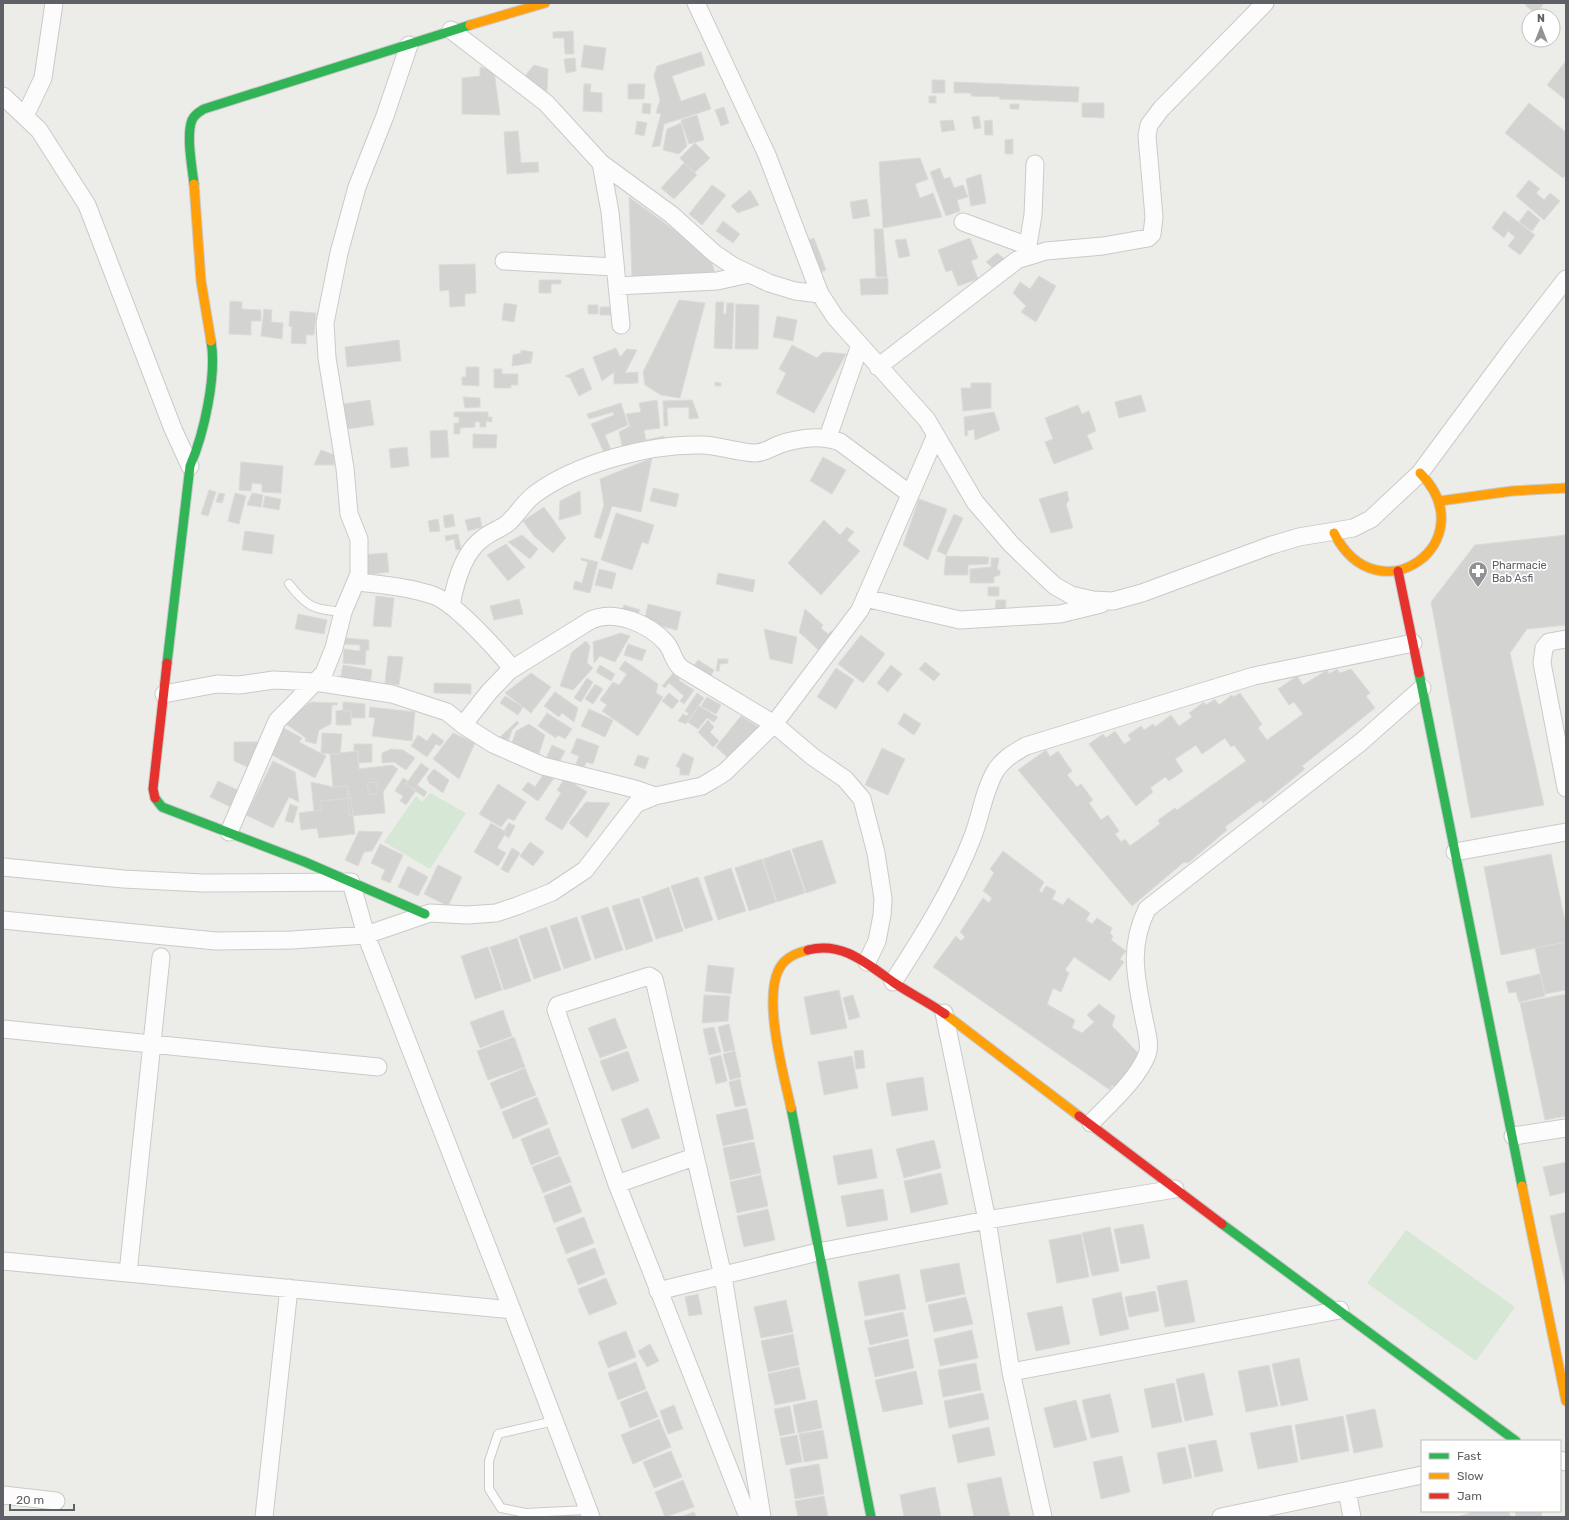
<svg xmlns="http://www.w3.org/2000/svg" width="1569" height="1520" viewBox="0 0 1569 1520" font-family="Rubik,sans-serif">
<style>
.green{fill:#d7e7d5}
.building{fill:#d3d3d1;stroke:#dcdbd7}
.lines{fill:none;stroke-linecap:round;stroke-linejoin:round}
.lane-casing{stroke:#cacac9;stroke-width:10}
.street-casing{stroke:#cacac9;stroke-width:19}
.fast-casing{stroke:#c9cac9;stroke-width:11}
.slow-casing{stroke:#c9cac9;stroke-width:11}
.jam-casing{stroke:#c9cac9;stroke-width:11}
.lane{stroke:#fcfcfc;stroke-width:8}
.street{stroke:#fcfcfc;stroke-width:17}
.fast{stroke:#30b455;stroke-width:9}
.slow{stroke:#ff9f0a;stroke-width:9}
.jam{stroke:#e5322d;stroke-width:9}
.labels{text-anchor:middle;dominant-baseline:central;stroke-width:3.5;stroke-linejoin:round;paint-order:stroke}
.poi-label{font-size:11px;fill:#5e6165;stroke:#fff;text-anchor:start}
</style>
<rect width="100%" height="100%" fill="#ecece8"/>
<path class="green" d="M430,793L466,813L430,869L384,842L416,796L422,802Z
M1406,1230L1515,1307L1476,1361L1367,1283Z"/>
<path class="building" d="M1527,3H1544L1536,14L1525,5Z
M573,31L574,54H565L564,38H553V32Z
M584,45L606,48L603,70L581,67Z
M701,52L705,65L672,76L681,101L705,93L711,109L664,124L660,146L652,147L661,114L656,113L660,100L654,76L657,66Z
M575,58L576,71L566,73L564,59Z
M1566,61V100L1547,85Z
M534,65L548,69L547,92L525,76Z
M480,67L494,71L500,115L462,114V78L480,76Z
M932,80H945V93H932Z
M954,82L1079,87L1078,102L999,99L1000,97L971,96V93H954Z
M584,84H591L590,92L602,93V112L583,111Z
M628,84H645L644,99H628Z
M929,96H936V103H929Z
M643,103L651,104L650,114L642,113Z
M1082,103H1104V118L1082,117Z
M1529,103L1566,132V175L1563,178L1505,133Z
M1010,104H1019V109H1010Z
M724,107L729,123L721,126L715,110Z
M697,115L704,140L689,144L681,120Z
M979,116L981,128L974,129L972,117Z
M953,120L955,130L942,132L940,121Z
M992,120L993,135H985L984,121Z
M637,121L647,123L644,136L635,134Z
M681,123L687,146L679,154L663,150L667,129Z
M518,131L521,163L538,162L539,172L507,174L504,132Z
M1013,139V154H1005V140Z
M695,143L710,158L694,173L680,158Z
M920,158L928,179L915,184L920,198L933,193L942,217L883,228L879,162Z
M684,163L697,175L674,199L661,188Z
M940,168L944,179L950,177L954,188L963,185L968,197L957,200L960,211L946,216L930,172Z
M981,174L986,203L971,206L966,179Z
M1529,180L1540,189L1536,193L1544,200L1550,193L1560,201L1544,220L1516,196Z
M712,185L726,195L702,225L689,214Z
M750,190L759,205L738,213L731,206Z
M629,197L710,256L717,281L632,279Z
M867,199L870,216L853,219L850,202Z
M1528,210L1540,220L1532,231L1519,222Z
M1504,211L1535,235L1520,255L1508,246L1515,237L1508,231L1504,238L1492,228Z
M723,221L740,234L733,243L716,231Z
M874,229H883L887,277H876Z
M814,238L826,270L818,273L807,241Z
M970,238L978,258L971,261L978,279L958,286L952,270L946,272L938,250Z
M906,239L910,256L899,258L895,240Z
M997,253L1006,260L995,270L986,262Z
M475,264L476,293L465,294V306L450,307L449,290L440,291L439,265Z
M1039,276L1056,286L1036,322L1021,312L1026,306L1013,293L1020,282L1030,289Z
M888,278V294L861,295L860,279Z
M539,280H561V284H551V293H539Z
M679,300L705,303L680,398L661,395L645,385L643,372Z
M230,301L242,302V309L261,310V321H251V335L229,334Z
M716,302H724L723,314H726L727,303H734L732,349L714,348Z
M504,303L517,305L514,322L502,320Z
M736,304L759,305L758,349H735Z
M588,305H598V314H588Z
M600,307H616V315H600Z
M264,309L272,310L271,322L283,323L282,339L261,336Z
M290,311L316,313L314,335H306V344L291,343L292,327L289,326Z
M777,316L797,320L793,341L773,337Z
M399,340L401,361L347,367L345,347Z
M792,345L817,358L823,352L846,354L814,413L776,393L786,373L779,369Z
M616,348L620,357L627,349L637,350L625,373L638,372V383L614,384V372L602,381L593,357Z
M521,350L533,352L531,363L512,366L513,355L521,353Z
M466,367H479V386L462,385V377H466Z
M583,368L592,389L579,396L570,378L565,376Z
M494,369H502V374H518V385H511V388H494Z
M715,382L721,383V386H715Z
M971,383H991V408L963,411L961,388H971Z
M1141,395L1146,411L1119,418L1115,402Z
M463,397L480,398V407L465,408Z
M370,400L374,425L347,429L343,404Z
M657,400L660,428L644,430L646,440L664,436L666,446L624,454L619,432L630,426L626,414L641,412L639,403Z
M692,400L699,418L689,419V407L667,408L668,426H664L663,401Z
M621,403L628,425L605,435L614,457L607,459L591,424L614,415L613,412L589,419L587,414Z
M1078,405L1082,414L1089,411L1096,431L1087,435L1093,449L1054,464L1045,442L1053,439L1045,418Z
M454,412H488V417H492V422L486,421V427H480V422H475V427L460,428V434H454V423H459V417H454Z
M994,412L1000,430L975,440L974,429L967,431L968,435L965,436L964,417Z
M447,430L449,457L431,458L430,431Z
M473,434L497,435L496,448H473Z
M407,447L409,466L391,468L389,449Z
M321,450L334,455V465H314Z
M823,457L846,470L832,494L810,481Z
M652,458L641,512L612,506L601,539L594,537L604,505L600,479Z
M241,462L283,466L281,493L262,492V484L252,483L251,491L239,490Z
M653,488L679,494L676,507L650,501Z
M209,490L216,492L208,516L201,514Z
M580,491L581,514L559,520L560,501Z
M1067,491L1069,500L1066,504L1073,528L1051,533L1039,499Z
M219,493L225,494L222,503L216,502Z
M235,493L246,496L239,524L228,521Z
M252,493L263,495L261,507L247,505Z
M265,496L281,499L279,510L263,507Z
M919,499L947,509L928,560L903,545Z
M544,507L566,538L553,553L534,536L523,521Z
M616,513L654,525L648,544L642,542L632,570L601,560Z
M453,514L455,526L445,528L443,516Z
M954,514L963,518L946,555L937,551Z
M480,517L482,527L468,531L465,520Z
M438,519L440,531L430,532L428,521Z
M824,520L840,535L847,527L854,532L847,540L860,551L821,595L788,563Z
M245,531L274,535L272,554L242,550Z
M458,534L461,549L456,550L454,539L446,541L445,536Z
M522,535L538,549L530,559L508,542Z
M1566,535V625L1527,629L1510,653L1544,805L1471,818L1431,602L1475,545Z
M506,544L525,567L508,581L487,555Z
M387,553L389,572L362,575L361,555Z
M946,556L989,557L988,564L968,565V575H944Z
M581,558L598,562L590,593L573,589L575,581L582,583L588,562L581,560Z
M991,558H999L997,570H1000V575L994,577V583H970V569L991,567Z
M599,569L616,573L612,589L595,585Z
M718,573L755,580L753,592L716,584Z
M988,587H999V596H988Z
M376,596L394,598L391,627L373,626Z
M519,599L523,614L494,620L490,606Z
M996,600H1006L1005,614H995Z
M648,604L681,612L677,630L644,622Z
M624,605L640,610L637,616L622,611Z
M805,609L823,625L821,628L828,634L831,631L838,637L825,656L799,632Z
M298,614L327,620L324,634L295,629Z
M764,629L797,637L792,664L770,659Z
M621,633L630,636L615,662L600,656L594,663L593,642Z
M861,635L885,654L863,683L838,664Z
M345,638L369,640V650H366L365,665L343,663L344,649L360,651V645L345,644Z
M586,641L590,646L587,663L593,668L573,690L560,686L572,652Z
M628,644L646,650L642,661L624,655Z
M388,656L403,657L399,685L385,683Z
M718,659H728V663L720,664L719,671H716Z
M698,660L714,670L709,679L693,667Z
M625,661L658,684L656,693L663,697L638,736L602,711L607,705L600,700L613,682L619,685L627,674L619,669Z
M925,662L940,674L934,681L919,669Z
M343,665L372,670L370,685L340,680Z
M600,665L615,674L611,681L596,672Z
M891,665L902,674L888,692L877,683Z
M836,668L854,680L836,709L817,697Z
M1337,669L1340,673L1351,669L1370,693L1366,696L1375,708L1302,766L1305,769L1263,803L1261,800L1225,827L1227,830L1188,863L1184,862L1132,906L1018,770L1046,750L1050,757L1058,751L1072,771L1067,775L1077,787L1081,784L1093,800L1089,803L1101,820L1108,815L1119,831L1115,834L1121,842L1125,839L1130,846L1160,824L1158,820L1175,808L1177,810L1246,761L1234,745L1231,747L1225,738L1202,754L1196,745L1175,759L1183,771L1169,781L1165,777L1150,788L1153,792L1136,806L1089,744L1103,734L1106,738L1115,731L1124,744L1131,740L1128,735L1141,726L1144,730L1153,724L1155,727L1171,715L1179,726L1192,717L1189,713L1204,702L1206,705L1215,699L1219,705L1232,695L1233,697L1240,693L1262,724L1258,728L1267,740L1303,714L1294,702L1289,705L1278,689L1297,676L1303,685L1327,670L1329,674Z
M675,671L680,681L694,690L684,704L680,701L684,696L669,683L665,688L662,686Z
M531,673L551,687L531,713L505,693Z
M587,678L593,682L581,702L574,698Z
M434,683L471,684V694L434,693Z
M595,684L603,689L593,704L585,699Z
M555,692L578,708L574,722L562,713L559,717L544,706Z
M669,693L679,701L672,709L662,701Z
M697,693L704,698L686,724L678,721L683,714L687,716L689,713L685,711Z
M505,696L523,707L518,715L500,703Z
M707,697L721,705L716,714L701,706Z
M311,702L338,703L337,705H332L331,724L319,730L316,744L305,741L306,738L283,722Z
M343,702L365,704V718H351V711L343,710Z
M699,706L718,717L714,722L707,718L698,729L688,722Z
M370,707L415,712L412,741L372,736L375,718L369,717Z
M589,709L613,720L605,737L581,726Z
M343,710L351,711V725H336V711Z
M547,713L572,729L565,739L558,735L556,738L538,726Z
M904,713L921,724L914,735L898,724Z
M741,716L759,727L727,757L716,747Z
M708,720L714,727L710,732L719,741L713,747L698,732Z
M517,721L519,723L512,730L508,742L498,739Z
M529,724L545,735L539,754L511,746L516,731Z
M282,727L302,738L299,742L326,756L315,778L268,753Z
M322,733L342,734L340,755L321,753Z
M433,733L444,741L440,746L436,744L427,757L411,746L418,735L427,741Z
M453,733L475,743L459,779L433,759Z
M577,738L599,746L593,764L586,762L584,768L576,764L579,756L571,753Z
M234,742H262L250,768L234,761Z
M354,744H372V762L358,763V751H354Z
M552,745L565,751L557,767L545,761Z
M882,748L905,759L888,795L865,785Z
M391,749L403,750L415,758L406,770L394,762L382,763V753Z
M358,751L359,769L392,765L398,769L383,792L385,813L349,816L347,786L333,787L330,754Z
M683,753L694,758L689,775H680V768L676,766Z
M638,755L649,758L645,769L634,765Z
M273,761L295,772L299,802L289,797L273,828L246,815Z
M421,763L429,769L417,785L427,792L424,797L406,784Z
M434,769L449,780L443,793L429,783L427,777Z
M545,772L554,778L538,801L522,790L528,782L535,787Z
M403,778L408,781L406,784L416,790L406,805L400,801L403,796L395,791Z
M565,778L587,792L562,830L545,819L561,793L557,790Z
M218,781L242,792L235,809L210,797Z
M311,782L333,787L347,786L351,798L321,801L322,810L314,811Z
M377,782L378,793L369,795L367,783Z
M498,784L526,802L514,821L508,818L501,827L479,814Z
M351,798L355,834L319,838L317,828L301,830L299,813L322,810L321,801Z
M586,802L610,803L587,838L569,823Z
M290,804L298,807L293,823L285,821Z
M491,823L506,832L497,848L506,853L498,866L474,852Z
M509,823L515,826L509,838L504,835L506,832L504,831Z
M359,831L383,832L372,851L364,852L358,866L345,860Z
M822,840L836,883L806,893L792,849Z
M530,842L544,852L533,866L520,856Z
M380,844L403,855L390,883L381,879L385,870L371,863Z
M512,848L520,853L508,873L501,869Z
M790,850L805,893L777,902L763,859Z
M1003,851L1044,882L1039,891L1042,893L1046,886L1056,891L1052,899L1063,905L1068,898L1090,913L1086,920L1092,924L1097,918L1112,928L1110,933L1113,936L1111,940L1126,951L1120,959L1124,962L1110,981L1074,957L1065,970L1069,973L1061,992L1053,988L1047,1004L1075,1020L1072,1028L1082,1033L1094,1022L1087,1015L1099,1004L1115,1016L1112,1026L1141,1056L1119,1089L1112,1085L1110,1090L933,967L956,936L961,941L965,937L960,932L983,898L989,903L992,898L983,891L994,873L990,869Z
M1551,854L1566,926V942L1501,955L1484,867Z
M762,859L776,902L749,911L735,868Z
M438,865L462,877L448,906L424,894Z
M408,866L428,877L418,896L398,887Z
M731,868L746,911L718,920L704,877Z
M698,877L713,920L685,929L671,886Z
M669,887L683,931L656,939L642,897Z
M639,898L653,941L626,950L612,906Z
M608,907L623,950L595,959L581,916Z
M577,917L591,960L564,969L550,926Z
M547,927L561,970L534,979L519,936Z
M517,938L531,981L504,990L490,947Z
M1566,942V990L1545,994L1535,948Z
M488,947L502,990L475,999L461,956Z
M708,965L734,968L731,994L705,991Z
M1540,974L1545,996L1519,1002L1516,992L1509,993L1506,982Z
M839,990L847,1028L811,1035L804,997Z
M1566,994V1116L1545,1120L1520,1003Z
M704,995L730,996L728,1021L702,1023Z
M853,995L860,1017L849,1020L843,998Z
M503,1010L512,1036L480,1048L470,1022Z
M615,1018L627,1048L600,1058L588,1028Z
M729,1024L735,1050L724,1052L718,1027Z
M714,1027L721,1052L709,1055L703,1029Z
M514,1037L525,1067L488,1080L477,1051Z
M863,1050L865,1068L856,1069L854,1051Z
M628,1051L639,1081L612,1091L600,1061Z
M735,1051L741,1077L730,1080L723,1054Z
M721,1055L727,1081L716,1084L710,1058Z
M852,1056L858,1088L824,1095L818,1062Z
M525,1068L536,1095L501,1109L490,1083Z
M923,1077L928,1110L892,1116L886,1083Z
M740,1079L746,1105L735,1107L729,1082Z
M537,1097L548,1124L513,1139L502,1112Z
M648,1108L660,1138L632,1149L621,1119Z
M747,1108L754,1139L723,1146L716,1115Z
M549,1128L559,1154L531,1165L521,1139Z
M934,1140L941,1168L904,1178L896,1149Z
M754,1142L761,1173L730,1180L723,1148Z
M872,1149L877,1178L838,1185L833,1156Z
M560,1156L571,1182L543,1193L532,1167Z
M1566,1162V1192L1550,1196L1543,1167Z
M941,1173L948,1204L911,1213L904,1181Z
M761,1175L768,1206L737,1213L730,1182Z
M571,1185L582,1212L554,1223L544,1196Z
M883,1189L888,1220L847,1227L841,1196Z
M768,1209L775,1240L744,1247L737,1216Z
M1566,1212V1287L1550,1216Z
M584,1217L594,1243L566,1254L556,1228Z
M1143,1224L1150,1258L1121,1264L1114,1229Z
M1110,1227L1119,1271L1092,1276L1082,1233Z
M1081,1234L1089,1277L1057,1283L1049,1240Z
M595,1248L605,1274L578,1285L567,1259Z
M959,1263L965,1294L926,1302L920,1270Z
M899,1274L906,1309L865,1316L858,1282Z
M606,1278L617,1304L589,1315L578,1289Z
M1187,1280L1195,1322L1165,1327L1157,1286Z
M1155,1291L1159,1311L1129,1317L1125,1297Z
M1121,1292L1129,1329L1100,1336L1092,1299Z
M698,1294L702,1314L689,1316L685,1297Z
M966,1297L973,1324L934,1332L928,1305Z
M786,1300L793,1332L761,1338L754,1307Z
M1062,1306L1070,1344L1036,1351L1027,1313Z
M903,1312L908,1336L870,1345L864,1321Z
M972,1330L978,1358L940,1366L934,1339Z
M626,1331L636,1357L608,1368L598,1342Z
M793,1334L799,1365L768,1372L761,1341Z
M908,1339L914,1368L875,1377L868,1348Z
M650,1344L659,1361L647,1367L638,1351Z
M1299,1358L1308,1400L1281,1406L1272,1364Z
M636,1362L646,1389L618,1400L608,1373Z
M976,1363L981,1390L943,1397L938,1370Z
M1269,1365L1278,1406L1246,1412L1238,1371Z
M799,1367L806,1399L775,1405L768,1374Z
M916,1371L923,1404L883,1412L875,1380Z
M1204,1373L1213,1415L1185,1421L1176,1379Z
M1174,1383L1182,1422L1152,1428L1144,1389Z
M647,1391L658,1417L630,1428L620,1402Z
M983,1393L989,1419L949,1428L944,1401Z
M1110,1394L1119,1432L1091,1438L1082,1400Z
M817,1400L822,1428L798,1433L793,1405Z
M1076,1400L1087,1440L1054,1448L1044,1408Z
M674,1405L683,1429L668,1434L660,1411Z
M790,1406L795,1433L780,1436L774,1409Z
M1375,1409L1383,1447L1354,1453L1346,1415Z
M1343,1416L1349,1451L1301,1460L1295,1425Z
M659,1419L671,1447L633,1464L621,1435Z
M1291,1425L1298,1462L1258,1469L1250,1433Z
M989,1427L995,1455L958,1463L952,1435Z
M823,1430L828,1458L804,1462L799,1434Z
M797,1435L802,1462L786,1465L780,1438Z
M1216,1440L1223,1471L1195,1477L1188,1445Z
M1185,1447L1192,1478L1163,1484L1157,1453Z
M671,1451L682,1477L654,1488L643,1462Z
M1122,1456L1130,1492L1101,1499L1093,1462Z
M819,1464L824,1494L795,1499L790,1469Z
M1001,1477L1010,1517H974L967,1484Z
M683,1480L694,1507L665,1517L655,1492Z
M935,1487L941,1517H904L900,1495Z
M824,1496L828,1517H798L795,1501Z
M1475,1511H1508L1511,1517H1458Z
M1515,1511H1541L1542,1517H1516Z
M694,1512L696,1517H681Z"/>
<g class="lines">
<g class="lane-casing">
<path id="lane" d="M289,584C308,608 313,609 343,612
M554,1421L498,1434L489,1461V1489L501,1508L525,1513L588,1510"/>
</g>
<g class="street-casing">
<path id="street" d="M696,3L767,155L820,294L835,317L927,420L975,502L1011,544L1041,573L1055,586L1071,595L1093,600L1113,601L1142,593L1272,545L1299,537L1353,528L1371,519L1420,473L1514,346L1566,279
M451,30L546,103L601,163L672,215L714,253L733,266L769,283L795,291L820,294
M3,96L39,130L87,205L173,429L190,466
M25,116L43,78L54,3
M601,163L610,212L621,325
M963,222L1028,246
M1026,257L1033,215L1035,164
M504,261L615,267
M617,286L717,281L749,274
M878,367L1017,260L1046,251L1103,246L1148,238L1152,234L1154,217L1147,136L1149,125L1161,109L1265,3
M828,437L860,345
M357,582C380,584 413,588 435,596C457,605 496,649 512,668
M865,598L960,620L1060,614L1101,604
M451,606C455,583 463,553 482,539C490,532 501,529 508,523C518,514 523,503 535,494C577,463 650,444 701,445C720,445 737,453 755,453C764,453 771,448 778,445C798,438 821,435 840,442L910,494
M1566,639L1549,642L1544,648L1542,663L1566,788
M164,694L217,684L239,685L274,680L315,682L392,694L447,712L463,725L493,744L543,766L635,789L655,796
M463,725L489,692L509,671L591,620C615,609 650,624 667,644C673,652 673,661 681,668L774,724L813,757L845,779L862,799L876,853L883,899L882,915L877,941L867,962
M229,832L277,721L324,673L334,648L343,612L359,574V539L349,514L345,468L327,358L325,323L339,253L357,187L385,116L409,45
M1455,852L1566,832
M3,867L123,879L203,883L351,882L366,935L512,1310L591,1517
M3,920L216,941L292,940L366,935L430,913L467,915L496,913L517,906L552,892L585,870L636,804L655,796L702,786L714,779L725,772L774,724L860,610L936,435
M893,982C923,936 953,888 973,836C981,815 984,790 996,770C1004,758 1014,753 1026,746L1254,676L1413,643
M944,1013L987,1220L1011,1372L1043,1517
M3,1029L378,1067
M1091,1123C1110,1103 1136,1081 1147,1055C1151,1045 1146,1030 1144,1019C1136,978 1128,948 1147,909L1361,742L1422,688
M1513,1136L1566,1128
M617,1184L694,1157
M3,1261L512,1310
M128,1273L161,957
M658,1291L818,1252L987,1220L1175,1189
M1011,1372L1340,1310
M1560,1460L1566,1462
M1347,1491L1352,1517
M3,1495L56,1501
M264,1517L289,1288
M748,1517L617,1184L556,1010L558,1005L649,976L654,979L723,1276L762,1517
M1221,1517L1422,1475"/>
</g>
<g class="fast-casing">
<path id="fast" d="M194,184C192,167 186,135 192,120C195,114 199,112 204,109L470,25
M167,663L190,466C204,434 217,375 211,341
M1419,673L1522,1186
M155,798L162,807L305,862L425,914
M791,1108L871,1517
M1222,1224L1516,1441"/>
</g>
<g class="slow-casing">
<path id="slow" d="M470,25L545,3
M194,184L201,281L211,341
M1440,501L1512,491L1566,488
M1334,533C1378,620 1487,541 1420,473
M945,1014L1079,1116
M791,1108C784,1075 758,986 785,961C791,955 800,952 808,950
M1522,1186L1566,1401"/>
</g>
<g class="jam-casing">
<path id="jam" d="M1398,571L1419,673
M155,798L153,789L167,663
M808,950C842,941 866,963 893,982C909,993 928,1002 945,1014
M1079,1116L1222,1224"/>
</g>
<use href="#lane" class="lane"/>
<use href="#street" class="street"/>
<use href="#fast" class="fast"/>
<use href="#slow" class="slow"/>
<use href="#jam" class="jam"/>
</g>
<defs>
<g id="pharmacy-pin" transform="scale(1)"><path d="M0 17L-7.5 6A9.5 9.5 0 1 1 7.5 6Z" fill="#909293" stroke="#fff"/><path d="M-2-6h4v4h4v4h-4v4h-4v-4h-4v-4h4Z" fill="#fff"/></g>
</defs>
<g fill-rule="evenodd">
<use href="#pharmacy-pin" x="1478" y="571"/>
</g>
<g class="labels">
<g class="poi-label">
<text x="1492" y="565">Pharmacie<tspan x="1492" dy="13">Bab Asfi</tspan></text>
</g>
</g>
<rect width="1569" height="1520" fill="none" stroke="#5e6165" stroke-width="8"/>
<rect x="1421" y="1440" width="140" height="72" fill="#ffffff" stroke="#bfc0c1"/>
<rect x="1429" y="1453" width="20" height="6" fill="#30b455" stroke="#bfc0c1"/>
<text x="1457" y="1460" font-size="12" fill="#5e6165">Fast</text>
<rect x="1429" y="1473" width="20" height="6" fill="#ff9f0a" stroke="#bfc0c1"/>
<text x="1457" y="1480" font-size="12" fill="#5e6165">Slow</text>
<rect x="1429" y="1493" width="20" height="6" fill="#e5322d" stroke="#bfc0c1"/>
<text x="1457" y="1500" font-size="12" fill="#5e6165">Jam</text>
<g transform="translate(1541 28)"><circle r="19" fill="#ffffff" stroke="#bfc0c1"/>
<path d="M0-3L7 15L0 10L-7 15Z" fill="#909293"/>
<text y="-6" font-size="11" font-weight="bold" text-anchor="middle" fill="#5e6165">N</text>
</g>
<path d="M10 1504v6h64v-6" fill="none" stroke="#5e6165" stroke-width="2"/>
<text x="16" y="1504" font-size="12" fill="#5e6165" stroke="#ffffff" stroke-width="3" paint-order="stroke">20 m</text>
</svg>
